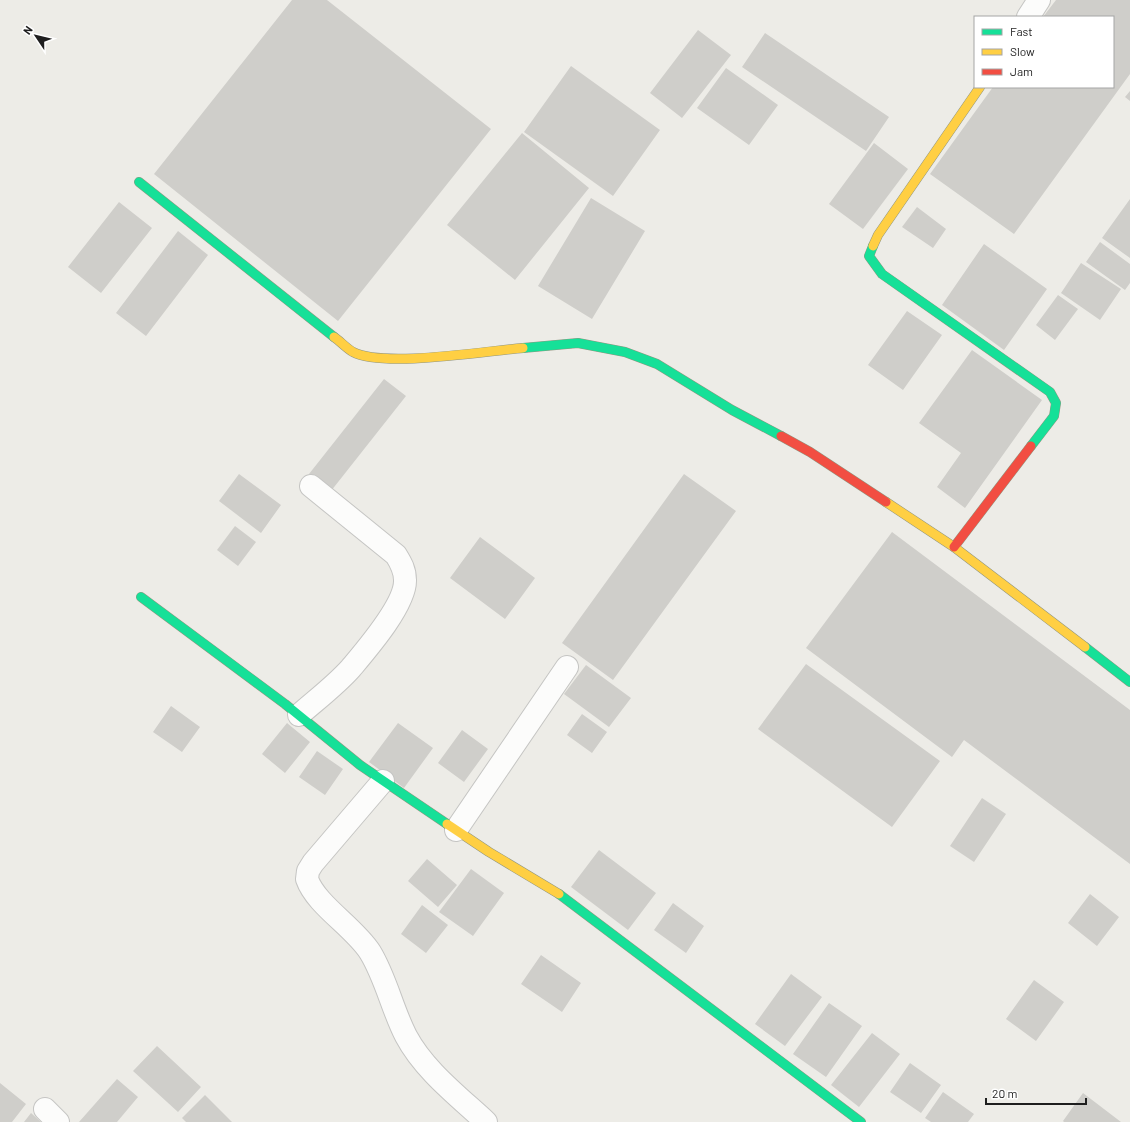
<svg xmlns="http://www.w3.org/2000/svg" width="1130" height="1122" viewBox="0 0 1130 1122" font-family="Barlow,sans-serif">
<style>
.building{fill:#cfceca}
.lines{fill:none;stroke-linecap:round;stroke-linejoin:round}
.street-casing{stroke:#c5c5c3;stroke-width:24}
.fast-casing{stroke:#919680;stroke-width:10}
.slow-casing{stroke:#919680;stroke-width:10}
.jam-casing{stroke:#919680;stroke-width:10}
.street{stroke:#fcfcfb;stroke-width:22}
.fast{stroke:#16e098;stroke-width:9}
.slow{stroke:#ffcf43;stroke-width:9}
.jam{stroke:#f24e42;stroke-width:9}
</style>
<rect width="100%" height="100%" fill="#edece7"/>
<path class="building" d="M292,0H327L491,129L338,321L154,174Z
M1056,0H1130V74L1014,234L930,174L993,87H1113V17H1043Z
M698,30L731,55L682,118L650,93Z
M765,33L889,117L866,151L742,67Z
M571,66L660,130L613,196L524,132Z
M726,68L778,105L749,145L697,108Z
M1130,91V101L1125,97Z
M522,133L589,188L515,280L447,225Z
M874,143L908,169L863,229L829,204Z
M591,198L645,231L592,319L538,286Z
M1130,199V258L1102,238Z
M119,202L152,228L101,293L68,267Z
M917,207L946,229L933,248L902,227Z
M178,231L208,255L146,336L116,313Z
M1100,242L1130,264V283L1125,290L1086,262Z
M984,244L1047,289L1004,350L942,305Z
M1081,263L1121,289L1100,320L1061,293Z
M1058,295L1078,309L1055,340L1036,325Z
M907,311L942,335L903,390L868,365Z
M972,350L1042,400L965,508L937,487L961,453L919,423Z
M384,379L406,396L331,491L309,474Z
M239,474L281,505L261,533L219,501Z
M684,474L736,511L613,680L562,643Z
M235,526L256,542L238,566L217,550Z
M892,532L1130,710V864L964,740L952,757L806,648Z
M480,537L535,578L505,619L450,578Z
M806,664L940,761L892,827L758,729Z
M586,665L631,698L609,727L564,694Z
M171,706L200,727L182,752L153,732Z
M582,714L607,732L592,753L567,735Z
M287,723L310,742L285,773L262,754Z
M398,723L433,748L404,788L369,762Z
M462,730L488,749L464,782L438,763Z
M317,751L343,769L325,795L299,777Z
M982,798L1006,814L974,862L950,846Z
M599,850L656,893L628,930L571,887Z
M427,859L457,885L438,907L408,881Z
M471,869L504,893L473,936L439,912Z
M1090,894L1119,917L1097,946L1068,923Z
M673,903L704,926L686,953L654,930Z
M422,905L448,925L426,953L401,934Z
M541,955L581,983L562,1012L521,984Z
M791,974L822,997L785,1046L755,1024Z
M1034,980L1064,1002L1036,1041L1006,1019Z
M829,1003L862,1026L826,1077L793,1054Z
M872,1033L900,1054L859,1107L831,1085Z
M157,1046L201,1087L178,1112L133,1071Z
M910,1063L941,1085L921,1113L890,1092Z
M117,1079L138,1097L117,1122H79Z
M0,1083L26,1104L12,1122H0Z
M943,1092L974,1114L968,1122H931L925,1118Z
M1083,1093L1121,1122H1064L1063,1121Z
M205,1095L232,1122H186L182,1118Z
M31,1113L41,1122H24Z"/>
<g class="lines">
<g class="street-casing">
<path id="street" d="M1028,17L1039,0
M299,715C316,700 336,685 351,668C367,649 406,604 405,580C405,570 401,563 396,555L311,486
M383,781L313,863L308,871L307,879C316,905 354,927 370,952C386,978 392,1009 406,1036C424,1070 458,1096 486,1122
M456,830L567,667
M45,1109L58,1122"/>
</g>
<g class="fast-casing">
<path id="fast" d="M139,182L334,337
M873,246L869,256L882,274L1050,392L1056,403L1054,416L1031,446
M523,348L578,343L625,352L657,364L732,410L781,436
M141,597L285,704L360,765L447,824
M1085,647L1130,682
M559,894L861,1122"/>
</g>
<g class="slow-casing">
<path id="slow" d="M873,246L878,235L980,87
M334,337C340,341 346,348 353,352C384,368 485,351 523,348
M886,502L954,547L1085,647
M447,824L489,852L559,894"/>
</g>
<g class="jam-casing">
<path id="jam" d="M781,436L810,452L886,502
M954,547L1031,446"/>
</g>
<use href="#street" class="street"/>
<use href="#fast" class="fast"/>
<use href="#slow" class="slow"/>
<use href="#jam" class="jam"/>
</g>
<rect x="974" y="16" width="140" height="72" fill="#ffffff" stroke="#a5a5a5"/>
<rect x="982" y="29" width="20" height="6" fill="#16e098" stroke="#a5a5a5"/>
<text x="1010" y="36" font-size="12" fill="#1e1e1e">Fast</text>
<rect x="982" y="49" width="20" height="6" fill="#ffcf43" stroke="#a5a5a5"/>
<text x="1010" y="56" font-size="12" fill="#1e1e1e">Slow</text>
<rect x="982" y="69" width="20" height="6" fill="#f24e42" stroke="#a5a5a5"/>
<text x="1010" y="76" font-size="12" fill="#1e1e1e">Jam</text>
<g transform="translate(36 36) rotate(305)" stroke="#ffffff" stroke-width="3" paint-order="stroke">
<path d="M0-3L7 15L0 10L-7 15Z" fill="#1e1e1e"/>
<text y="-6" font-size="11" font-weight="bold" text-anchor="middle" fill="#1e1e1e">N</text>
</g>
<path d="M986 1098v6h100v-6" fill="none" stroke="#1e1e1e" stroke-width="2"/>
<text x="992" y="1098" font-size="12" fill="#1e1e1e" stroke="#ffffff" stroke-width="3" paint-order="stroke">20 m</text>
</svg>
